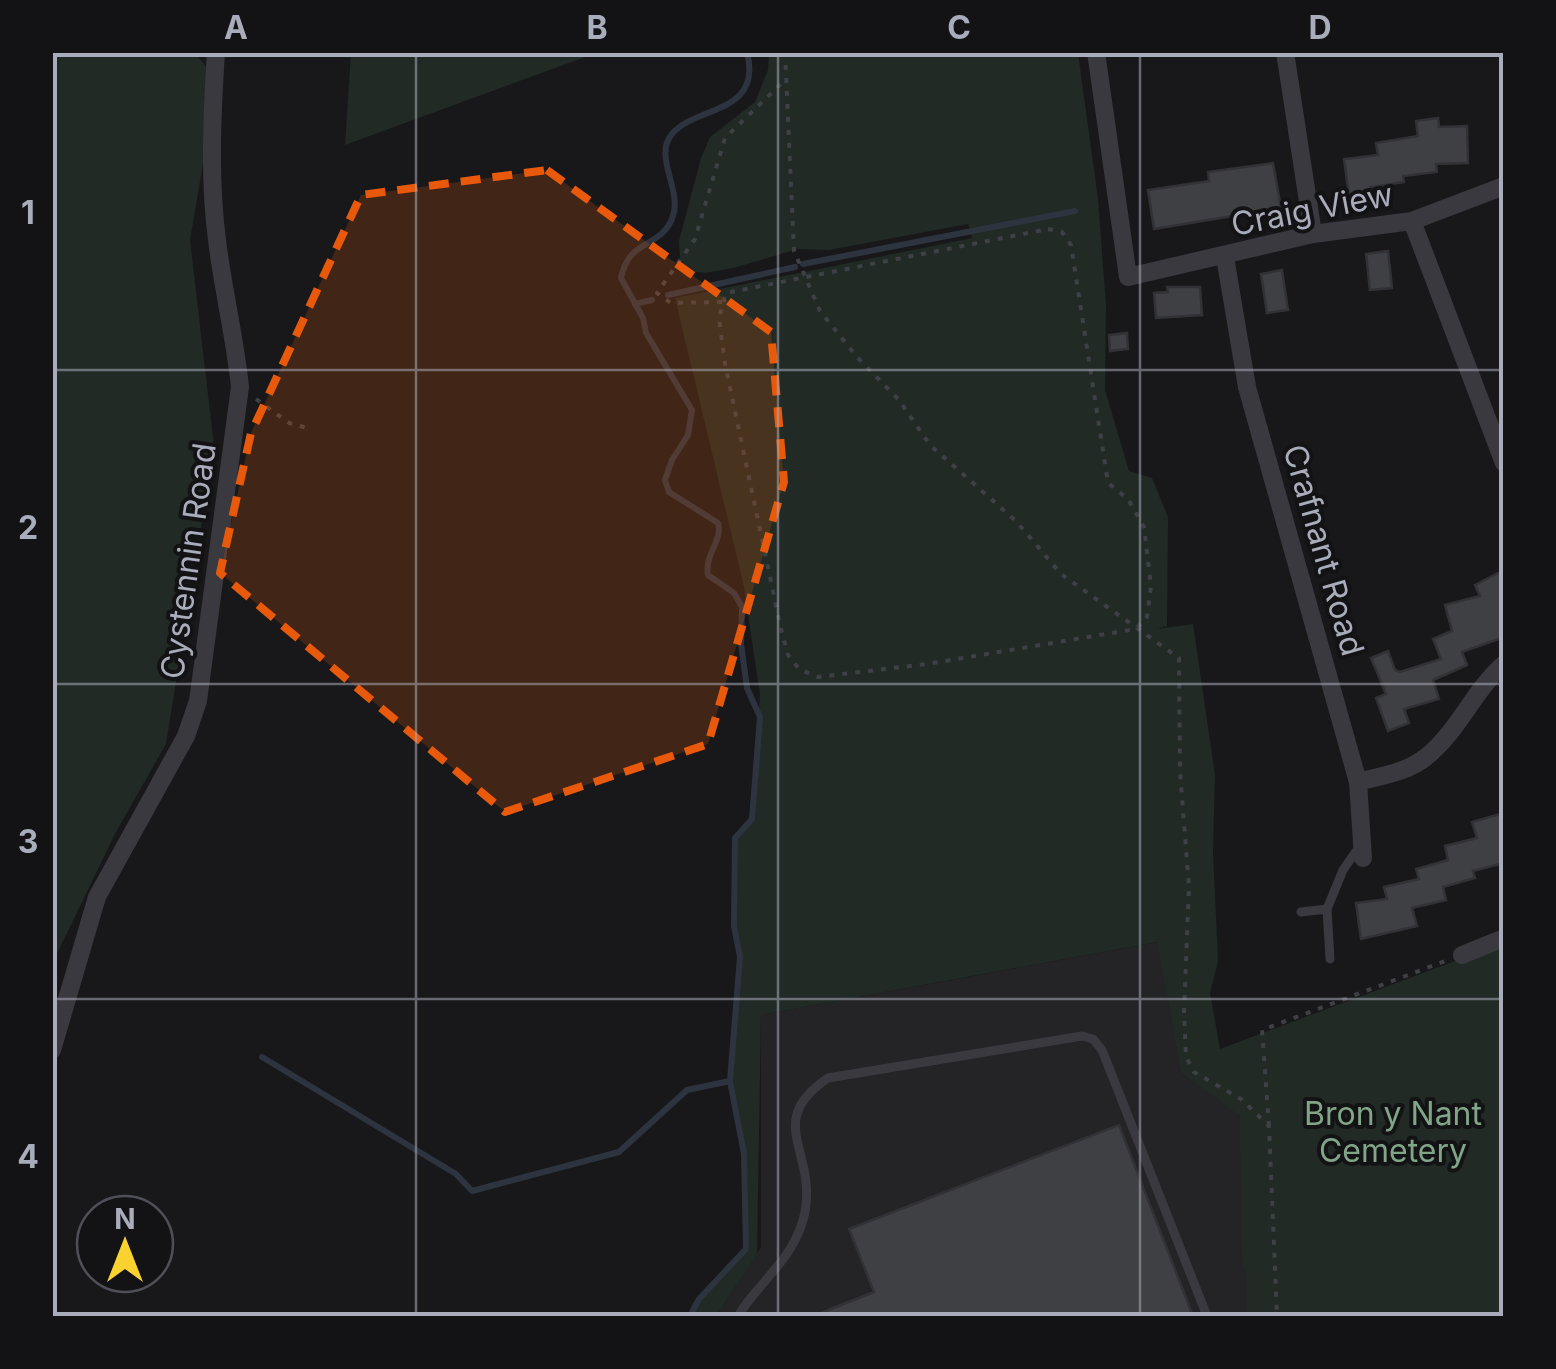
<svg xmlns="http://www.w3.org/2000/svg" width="1556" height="1369" viewBox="0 0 1556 1369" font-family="Inter,sans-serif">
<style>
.built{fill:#242427}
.green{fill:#212a24}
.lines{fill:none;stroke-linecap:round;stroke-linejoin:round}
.stream{stroke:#2d343f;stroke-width:6}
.building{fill:#3f4044;stroke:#323236;stroke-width:2.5}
.path{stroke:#3e4046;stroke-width:4;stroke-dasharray:5 8;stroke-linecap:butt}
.service{stroke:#39393f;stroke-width:9}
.minor{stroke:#39393f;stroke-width:18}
.marked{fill:#e8590c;fill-opacity:0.2;stroke:#e8590c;stroke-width:8;stroke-dasharray:20 12;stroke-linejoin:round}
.grid{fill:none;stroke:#a9acba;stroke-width:2.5;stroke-opacity:0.55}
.labels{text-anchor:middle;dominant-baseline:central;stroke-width:8;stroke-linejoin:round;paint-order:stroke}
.street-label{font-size:32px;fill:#a9acba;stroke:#131315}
.park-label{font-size:32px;fill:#80a687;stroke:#131315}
.neatline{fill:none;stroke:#a9acba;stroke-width:4}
.grid-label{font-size:32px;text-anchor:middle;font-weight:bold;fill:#a9acba}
</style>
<rect width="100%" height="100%" fill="#18181a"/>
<path class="built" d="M1158,942L1181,1073L1251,1123L1271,1316H716L761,1247V1015Z"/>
<path class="green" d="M53,53H195L214,77L211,117L190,240L214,446L166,744L116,832L53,962Z
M351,53V52L596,53L345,145Z
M769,53H1078L1098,199L1106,305L1105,390L1129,471L1152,478L1168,517L1167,626L1157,629L1193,624L1215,775L1213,851L1218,961L1210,993L1220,1049L1503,943V1316H1247V1278L1242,1263L1240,1116L1181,1073L1157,942L761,1015L757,1254L716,1316H690L699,1299L746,1249L744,1154L730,1081L740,957L734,926L735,838L752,819L760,695L744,587L675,298L972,238L968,224L829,250L798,249L733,268L705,273L689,271L680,258L679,241L701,158L710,137L755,102L768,70Z"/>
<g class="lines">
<path class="stream" d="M803,264L1075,211
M668,295L795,267
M635,304L652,300
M262,1057L456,1174L472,1191L619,1152L687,1090L730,1081
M690,1316L699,1299L746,1249L744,1154L730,1081L740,957L734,926L735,838L752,819L760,717L747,688L741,644L742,607L734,593L708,575C704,555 723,541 718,523L669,492L665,480L672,460L688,435L692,410L646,333L643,318L621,278C629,237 662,249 673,216C682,190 653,156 672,134C696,105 763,115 747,52"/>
</g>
<path class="building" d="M1438,118L1439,127L1467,126L1468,163L1436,164L1437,172L1403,176L1404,182L1371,187V193L1349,196L1344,159L1378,155L1376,143L1418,136L1416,121Z
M1273,163L1281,208L1154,229L1148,190L1209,181L1208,172Z
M1388,251L1392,288L1370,290L1366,254Z
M1282,270L1288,310L1267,313L1261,274Z
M1167,287H1200L1202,315L1156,318L1154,293L1168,292Z
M1127,333L1128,349L1110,351L1109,335Z
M1504,570V637L1462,652L1467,665L1433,680L1439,699L1404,709L1409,723L1388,731L1376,698L1386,694L1371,658L1388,651L1395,670L1400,672L1441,659L1433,639L1452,631L1445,605L1480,596L1475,585Z
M1504,813V863L1473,871L1475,878L1443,887L1446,900L1412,908L1417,926L1361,939L1356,903L1387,899L1384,887L1419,879L1416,869L1448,860L1445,846L1477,838L1472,822Z
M1119,1125L1193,1316H813L874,1292L849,1229Z"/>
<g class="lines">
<path class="path" d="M785,52L794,251L820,311L857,357L899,400L930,445L1016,521L1061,574L1179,658L1180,772L1189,887L1184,1012L1186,1057L1194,1072L1241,1099L1269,1126L1277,1316
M1048,229L1062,232L1071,245L1108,483L1128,499L1144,527L1151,586L1147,617L1136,629L927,664L818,677L799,669L788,655L781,629L725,364L719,318L726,293Z
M722,302L671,303L657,293L695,239L725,138L786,79
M256,399L289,423L311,429
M1269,1126L1262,1030L1448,960"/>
<path class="service" d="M1327,909L1330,959
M1301,912L1327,909L1343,870L1359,847
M738,1316C760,1280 796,1258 805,1212C816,1150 764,1121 828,1078L1082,1036L1093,1039L1102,1050L1207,1316"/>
<path class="minor" d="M1096,52L1128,277L1313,234L1412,221L1504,186
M1285,52L1313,234
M1412,221L1504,463
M1225,257L1247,387L1358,782L1363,858
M1358,782C1381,776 1408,772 1426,757C1458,732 1473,691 1504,664
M1462,955L1504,938
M52,1050L97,897L186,736L198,701L240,387C235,338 223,290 217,240C209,179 212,114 216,52"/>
</g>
<path class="marked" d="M547,170L771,332L784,482L708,744L505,812L220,573L251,433L361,195Z"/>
<path class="grid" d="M416,52V1316M778,52V1316M1140,52V1316M52,370H1504M52,684H1504M52,999H1504"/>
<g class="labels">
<g class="street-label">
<text transform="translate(1312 209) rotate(-11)">Craig View</text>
<text transform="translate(1324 550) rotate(74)">Crafnant Road</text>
<text transform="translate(188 561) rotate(-82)">Cystennin Road</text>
</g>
<g class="park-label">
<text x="1393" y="1113">Bron y Nant<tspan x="1393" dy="37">Cemetery</tspan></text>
</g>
</g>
<rect width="1556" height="1369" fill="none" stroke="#131315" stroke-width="110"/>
<g transform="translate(125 1244)"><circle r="48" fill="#131315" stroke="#4f5057" stroke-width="2.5"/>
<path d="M0-8L18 38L0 25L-18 38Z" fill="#f9d230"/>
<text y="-15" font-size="28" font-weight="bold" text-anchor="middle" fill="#a9acba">N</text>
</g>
<rect x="55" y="55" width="1446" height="1259" class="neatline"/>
<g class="grid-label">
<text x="236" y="39">A</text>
<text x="597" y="39">B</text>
<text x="959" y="39">C</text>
<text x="1320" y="39">D</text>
<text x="28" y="224">1</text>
<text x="28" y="539">2</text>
<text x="28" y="853">3</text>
<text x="28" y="1168">4</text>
</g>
</svg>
